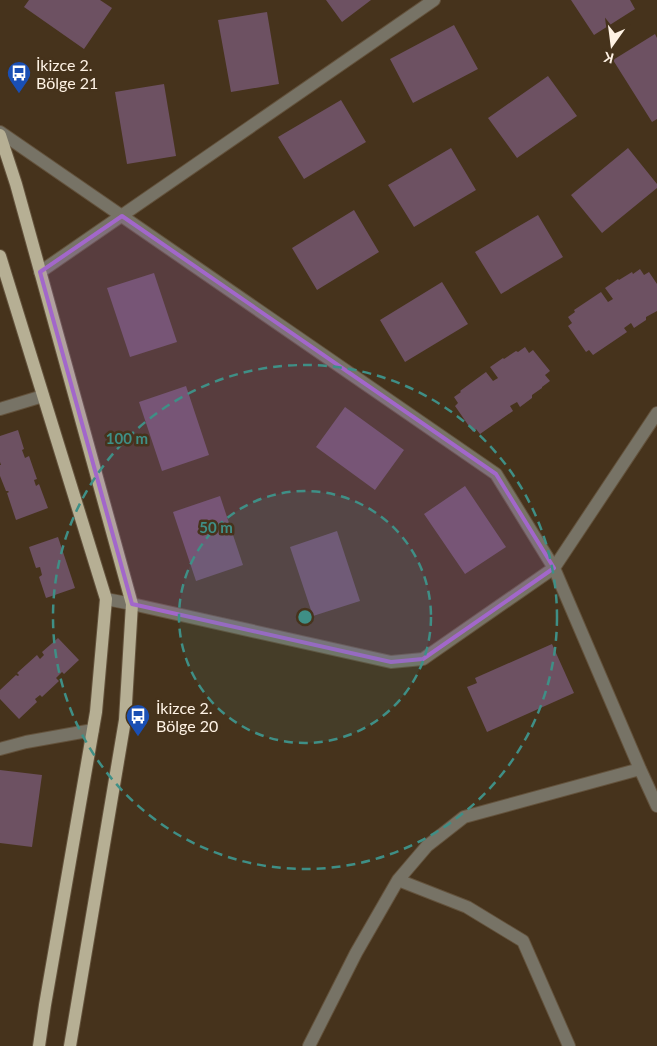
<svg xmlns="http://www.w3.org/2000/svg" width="657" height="1046" viewBox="0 0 657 1046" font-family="Lato,sans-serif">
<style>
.building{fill:#6d5162}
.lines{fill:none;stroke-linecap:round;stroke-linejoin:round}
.minor-casing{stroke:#63523c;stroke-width:14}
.major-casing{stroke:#63523c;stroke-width:14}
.minor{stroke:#777366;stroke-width:12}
.major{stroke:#b6af94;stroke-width:12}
.marked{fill:#a267ca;fill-opacity:0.2;stroke:#a267ca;stroke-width:4;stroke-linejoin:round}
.ring{fill:none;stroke:#3f8f86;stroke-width:2.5;stroke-dasharray:9 6}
.labels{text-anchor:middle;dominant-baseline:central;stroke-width:5;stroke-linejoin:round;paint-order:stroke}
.poi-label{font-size:16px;fill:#fef2e4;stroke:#46331c;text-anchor:start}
.centre{fill:#3f8f86;stroke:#46331c;stroke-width:2.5}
.ring-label{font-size:15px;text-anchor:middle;font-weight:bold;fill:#3f8f86;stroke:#46331c;stroke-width:5;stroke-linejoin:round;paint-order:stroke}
</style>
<rect width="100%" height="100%" fill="#46331c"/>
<path class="building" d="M29,0H100L112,8L84,49L24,7Z
M326,0H371L342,22Z
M571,0H630L635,9L594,35Z
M267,12L279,84L231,92L218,20Z
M454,25L478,69L413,103L390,59Z
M655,34L657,38V119L652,122L613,60Z
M548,76L577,116L517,158L488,118Z
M164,84L176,156L127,164L115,92Z
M341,100L366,142L304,179L278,137Z
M451,148L476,190L414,227L388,185Z
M628,148L657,184V188L602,233L571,195Z
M354,210L379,252L317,290L292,248Z
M538,215L563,257L501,294L475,252Z
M640,269L644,275L649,272L657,284V311L646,317V320L634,328L631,323L624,328L627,332L593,355L589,350L586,352L568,326L572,323L568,317L575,312L574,310L601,292L608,302L613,299L605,288L618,279L619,280L632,272L633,274Z
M154,273L177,342L130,357L107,288Z
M442,282L468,324L405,362L380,320Z
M525,347L529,353L533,350L550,371L545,375L550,381L542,387V388L532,395V398L520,407L517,402L510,406L513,411L480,434L476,429L473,432L455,406L458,403L454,397L461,392L460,391L486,372L493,381L498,378L490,367L503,358L504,359L516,351L518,352Z
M186,386L209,455L162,471L139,402Z
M345,407L404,450L375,490L316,447Z
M18,430L24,449L22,450L25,458L29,456L37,479L34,480L36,486L39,484L48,508L16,520L7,493L9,492L8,491H6L0,476V465H1L0,462V436Z
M465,486L506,547L465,574L424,514Z
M220,496L243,565L196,581L173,512Z
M337,531L360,601L313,616L290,547Z
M58,537L75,588L46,598L39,577L42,575L40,567L36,568L29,547Z
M58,638L79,660L64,674L62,672L56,678L59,681L42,697L40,695L35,699L37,702L19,719L0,699V690L16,675L18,676L19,675L17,673L37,655L40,659L44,655L42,652Z
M552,644L574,693L487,732L467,687L477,683L475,678Z
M0,770L42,775L32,847L0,843Z"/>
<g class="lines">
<g class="minor-casing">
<path id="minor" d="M0,132L496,474L554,568L640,769L657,806
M40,272L434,0
M0,409L43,396
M106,599L132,604L391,662L423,659L554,568L657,413
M0,749L26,742L93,730
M398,880L467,907L523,941L569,1046
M309,1046L356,953L398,880L427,846L464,817L640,769"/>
</g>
<g class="major-casing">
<path id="major" d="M0,135L16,184L132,604L125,720L70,1046
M0,256L106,599L96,712L45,1005L39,1046"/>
</g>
<use href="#minor" class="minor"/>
<use href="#major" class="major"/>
</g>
<path class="marked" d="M122,216L496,474L554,568L423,659L391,662L132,604L40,272Z"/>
<circle cx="305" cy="617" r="126" fill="#3f8f86" fill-opacity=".12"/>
<g class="ring">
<circle cx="305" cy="617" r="126"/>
<circle cx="305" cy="617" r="252"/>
</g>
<defs>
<g id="bus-pin" transform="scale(1.25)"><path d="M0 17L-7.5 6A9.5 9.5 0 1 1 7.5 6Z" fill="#1a4fb4" stroke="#46331c"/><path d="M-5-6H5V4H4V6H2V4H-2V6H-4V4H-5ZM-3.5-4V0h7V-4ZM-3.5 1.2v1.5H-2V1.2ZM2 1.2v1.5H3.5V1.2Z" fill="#fff"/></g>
</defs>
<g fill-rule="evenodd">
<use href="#bus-pin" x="19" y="73"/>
<use href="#bus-pin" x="138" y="716"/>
</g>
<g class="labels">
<g class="poi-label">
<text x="36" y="64">İkizce 2.<tspan x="36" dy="18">Bölge 21</tspan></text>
<text x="156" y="707">İkizce 2.<tspan x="156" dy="18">Bölge 20</tspan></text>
</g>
</g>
<circle cx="305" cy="617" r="8" class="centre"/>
<g class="ring-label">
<text x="127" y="444">100 m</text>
<text x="216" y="533">50 m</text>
</g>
<g transform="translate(612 45) rotate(194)" stroke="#46331c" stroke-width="4" paint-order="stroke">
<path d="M0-4L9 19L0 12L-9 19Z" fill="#fef2e4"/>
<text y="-8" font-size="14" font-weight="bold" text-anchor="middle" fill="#fef2e4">K</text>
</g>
</svg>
